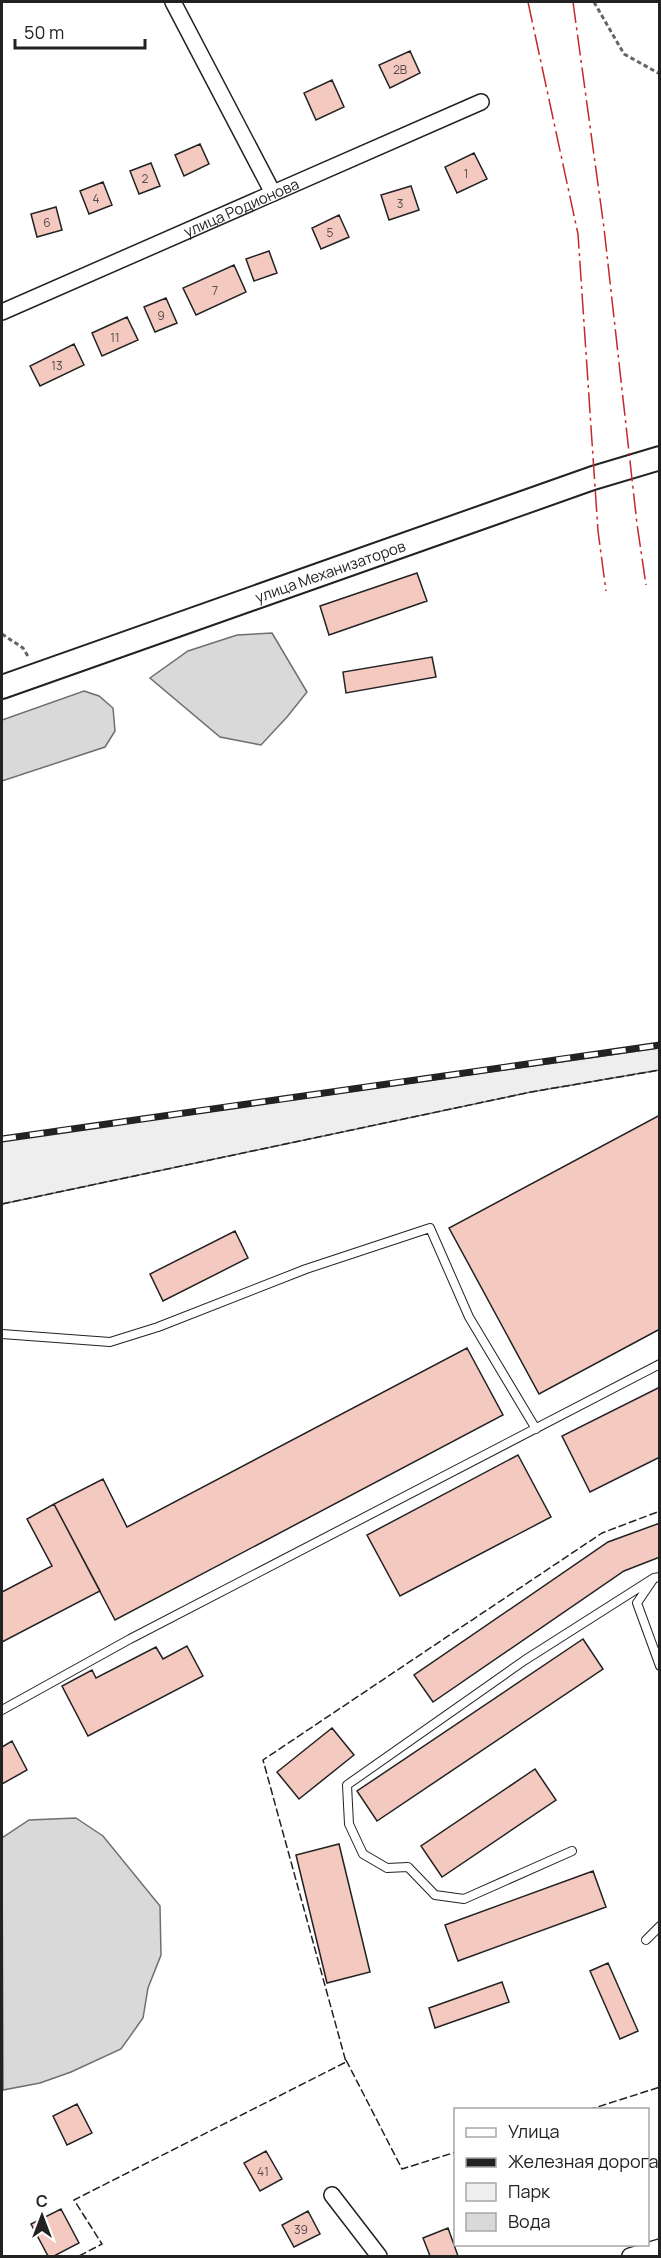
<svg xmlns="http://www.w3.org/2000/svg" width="661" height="2258" viewBox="0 0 661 2258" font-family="Manrope,sans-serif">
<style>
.green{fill:#eee;stroke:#6f6f6f;stroke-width:1.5}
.water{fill:#d9d9d9;stroke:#6f6f6f;stroke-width:1.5}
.building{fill:#f3c9c0;stroke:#222;stroke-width:1.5}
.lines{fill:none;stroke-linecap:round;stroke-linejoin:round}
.lane-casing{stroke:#222;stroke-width:10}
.street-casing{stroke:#222;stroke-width:18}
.secondary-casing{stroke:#222;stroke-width:26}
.path{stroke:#646464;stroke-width:3;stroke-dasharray:4.5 3;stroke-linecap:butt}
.lane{stroke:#fff;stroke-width:8}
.street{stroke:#fff;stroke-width:15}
.secondary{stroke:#fff;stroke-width:22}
.rail-casing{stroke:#222;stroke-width:7}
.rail{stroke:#fff;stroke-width:4.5;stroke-dasharray:14;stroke-linecap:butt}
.fence{stroke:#222;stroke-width:1.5;stroke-dasharray:8 3;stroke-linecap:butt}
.power{stroke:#c62828;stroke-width:1.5;stroke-dasharray:21 4.5 3 4.5;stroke-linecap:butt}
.labels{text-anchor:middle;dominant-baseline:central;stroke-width:4.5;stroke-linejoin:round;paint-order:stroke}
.number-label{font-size:12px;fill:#564c4a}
.street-label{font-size:15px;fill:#222;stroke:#fff}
</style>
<rect width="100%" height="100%" fill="#fff"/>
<path class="green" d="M659,1048V1070L531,1092L2,1204V1141Z"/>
<path class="water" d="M272,633L307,692L287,717L261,745L220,737L150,678L188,651L237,635Z
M84,691L99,696L113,708L115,731L105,747L2,781V720Z
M76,1818L103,1836L160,1906L161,1955L148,1988L143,2018L121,2049L71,2072L40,2083L3,2090L2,1838L29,1820Z"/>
<path class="building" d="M410,51L420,73L390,88L379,65Z
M332,80L344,107L316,120L304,93Z
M200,144L209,164L184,176L175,155Z
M474,153L487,179L457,193L445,167Z
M151,163L160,186L139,194L130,171Z
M103,182L112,205L89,214L80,191Z
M411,186L419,210L389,220L381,195Z
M56,207L62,230L37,237L31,214Z
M339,215L349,237L321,249L312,228Z
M269,251L277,273L254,281L246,259Z
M234,265L246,292L196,315L183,288Z
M166,298L177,323L155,332L144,307Z
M127,317L138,340L102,356L92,333Z
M74,344L84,365L40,386L30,366Z
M417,573L427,601L329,635L320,606Z
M432,657L436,677L346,693L343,672Z
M660,1115V1329L539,1394L449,1228Z
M235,1231L248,1258L163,1301L150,1274Z
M467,1348L503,1415L115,1620L54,1504L103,1479L127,1527Z
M660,1387V1457L590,1492L562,1436Z
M518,1455L551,1517L400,1596L367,1535Z
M54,1504L100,1591L2,1642V1592L52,1566L27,1519Z
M660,1523V1557L624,1571L433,1702L414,1675L608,1542Z
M583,1639L603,1669L377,1821L357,1791Z
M187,1646L203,1676L88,1736L62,1686L92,1670L96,1678L156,1647L163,1659Z
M332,1728L354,1755L299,1799L277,1772Z
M12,1741L27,1770L2,1784V1747Z
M535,1769L556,1800L442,1877L421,1846Z
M339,1844L370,1972L327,1983L296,1855Z
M593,1871L606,1907L458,1961L445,1925Z
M608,1963L638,2031L620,2039L590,1971Z
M502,1982L509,2002L435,2028L429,2008Z
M77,2104L92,2133L67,2145L53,2116Z
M266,2151L282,2179L260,2191L244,2163Z
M61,2209L79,2243L54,2256H48L31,2224Z
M308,2211L320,2234L294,2247L282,2225Z
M448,2228L458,2256H430L423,2238Z"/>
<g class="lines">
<g class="lane-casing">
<path id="lane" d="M2,1334L110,1342L158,1327L306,1269L430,1228L469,1317L536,1429
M660,1577L654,1578L637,1603L660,1666
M2,1710L130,1639L660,1364
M572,1851L464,1899L435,1895L408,1867L387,1868L363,1854L349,1824L347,1785L525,1660L654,1578
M646,1940L660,1926"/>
</g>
<g class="street-casing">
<g id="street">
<path d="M173,2L273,193"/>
<path id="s1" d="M2,312L481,102"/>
<path d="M332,2195L379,2256"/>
<path d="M630,2256L660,2247"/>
</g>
</g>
<g class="secondary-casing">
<g id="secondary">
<path id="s2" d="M2,687L593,478L660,458"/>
</g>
</g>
<path class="path" d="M594,2L624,54L660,74
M2,634L23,648L29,658"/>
<use href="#lane" class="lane"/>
<use href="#street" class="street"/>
<use href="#secondary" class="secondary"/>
<g class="rail-casing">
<path id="rail" d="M2,1139L660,1045"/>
</g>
<use href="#rail" class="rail"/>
<path class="fence" d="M2,1204L531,1092L660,1070
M346,2060L402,2169L456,2152
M588,2110L660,2087
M79,2256L102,2244L74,2200L346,2062L263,1760L602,1533L660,1511"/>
<path class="power" d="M528,2L578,234L598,531L606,591
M573,2L604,228L637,524L646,585"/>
</g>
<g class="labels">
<g class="number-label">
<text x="400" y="69">2В</text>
<text x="466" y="173">1</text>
<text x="145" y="178">2</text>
<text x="96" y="198">4</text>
<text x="400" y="203">3</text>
<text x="47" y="222">6</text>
<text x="330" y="232">5</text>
<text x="215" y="290">7</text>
<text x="161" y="315">9</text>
<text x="115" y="337">11</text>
<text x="57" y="365">13</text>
<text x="263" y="2171">41</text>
<text x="301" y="2229">39</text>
</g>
<g class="street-label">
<text stroke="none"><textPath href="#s1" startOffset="261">улица Родионова</textPath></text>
<text stroke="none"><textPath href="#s2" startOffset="348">улица Механизаторов</textPath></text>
</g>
</g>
<rect width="661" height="2258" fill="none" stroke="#222222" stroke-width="6"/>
<rect x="454" y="2108" width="195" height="138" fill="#ffffff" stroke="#a7a7a7" stroke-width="1.5"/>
<rect x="466" y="2128" width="30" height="9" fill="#ffffff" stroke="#a7a7a7" stroke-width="1.5"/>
<text x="508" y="2138" font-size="18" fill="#222222">Улица</text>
<rect x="466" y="2158" width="30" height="9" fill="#222222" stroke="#a7a7a7" stroke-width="1.5"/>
<text x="508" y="2168" font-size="18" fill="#222222">Железная дорога</text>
<rect x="466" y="2183" width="30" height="18" fill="#eeeeee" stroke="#a7a7a7" stroke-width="1.5"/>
<text x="508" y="2198" font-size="18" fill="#222222">Парк</text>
<rect x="466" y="2213" width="30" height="18" fill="#d9d9d9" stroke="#a7a7a7" stroke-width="1.5"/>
<text x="508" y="2228" font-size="18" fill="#222222">Вода</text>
<g transform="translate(42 2216)" stroke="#ffffff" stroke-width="4.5" paint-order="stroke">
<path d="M0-4.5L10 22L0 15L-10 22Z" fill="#222222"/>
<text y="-9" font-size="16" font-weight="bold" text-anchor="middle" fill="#222222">С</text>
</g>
<path d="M15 39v9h130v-9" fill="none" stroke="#222222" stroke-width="3"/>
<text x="24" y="39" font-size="18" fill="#222222" stroke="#ffffff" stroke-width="4.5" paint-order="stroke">50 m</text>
</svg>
